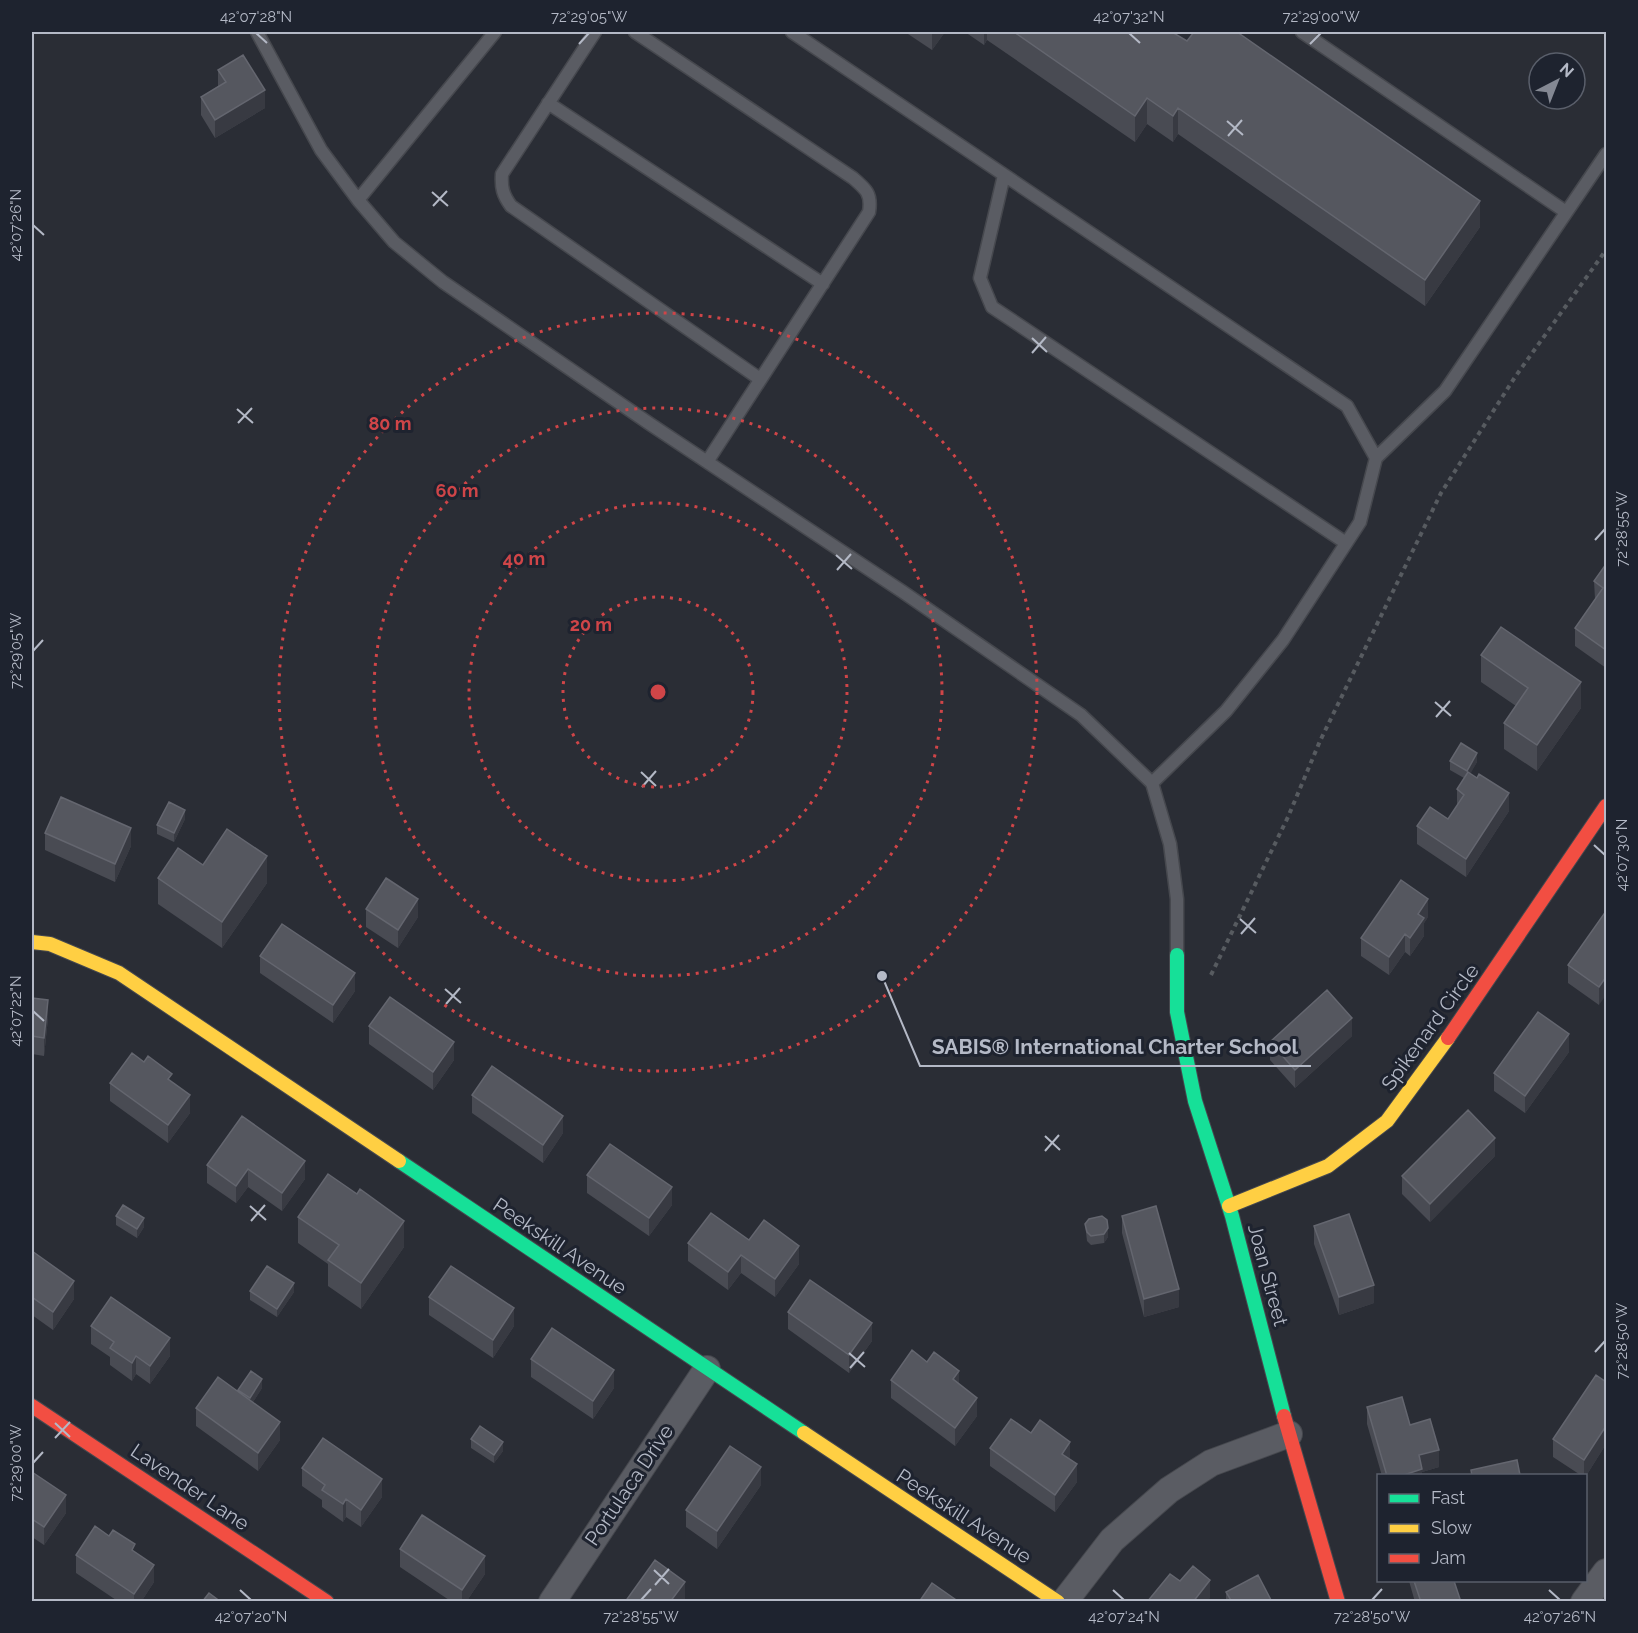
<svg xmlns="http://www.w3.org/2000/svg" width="1638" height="1633" viewBox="0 0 1638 1633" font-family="Raleway,sans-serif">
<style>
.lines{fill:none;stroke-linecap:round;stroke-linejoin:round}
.lane-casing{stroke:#46484e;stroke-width:15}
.street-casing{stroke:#46484e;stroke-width:28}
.fast-casing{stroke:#46484e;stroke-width:16}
.slow-casing{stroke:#46484e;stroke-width:16}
.jam-casing{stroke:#46484e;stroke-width:16}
.path{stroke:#575b60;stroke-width:4;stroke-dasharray:4.5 4.5;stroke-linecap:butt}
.lane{stroke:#5a5c63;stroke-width:12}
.street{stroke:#5a5c63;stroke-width:26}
.fast{stroke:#16e098;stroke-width:14}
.slow{stroke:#ffcf43;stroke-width:14}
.jam{stroke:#f24e42;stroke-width:14}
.wall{fill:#494b53}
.shaded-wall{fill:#383a42}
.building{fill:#55575f;stroke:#64666f;stroke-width:1.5}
.ticks{fill:none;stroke:#b4b9c6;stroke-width:2}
.ring{fill:none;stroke:#cf4548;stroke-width:3;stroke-dasharray:3 6}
.labels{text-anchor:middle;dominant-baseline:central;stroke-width:6;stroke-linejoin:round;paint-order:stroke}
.street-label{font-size:20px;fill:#b4b9c6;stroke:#1e232f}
.centre{fill:#cf4548;stroke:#1e232f;stroke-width:3}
.ring-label{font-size:18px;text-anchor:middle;font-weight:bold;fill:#cf4548;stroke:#1e232f;stroke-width:6;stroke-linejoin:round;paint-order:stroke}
.leader{fill:none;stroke:#b4b9c6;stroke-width:2}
.callout-dot{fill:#b4b9c6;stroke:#1e232f;stroke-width:2}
.callout-label{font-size:21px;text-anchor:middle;font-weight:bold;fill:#b4b9c6;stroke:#1e232f;stroke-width:6;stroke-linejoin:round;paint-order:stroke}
.neatline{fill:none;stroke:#b4b9c6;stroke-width:2}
.ticks-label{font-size:15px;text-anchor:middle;fill:#b4b9c6}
</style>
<rect width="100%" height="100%" fill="#2a2d35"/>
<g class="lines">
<g class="lane-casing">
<path id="lane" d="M257,32L321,150L358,200L394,242L443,282L650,424L903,592L1081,715L1152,783L1170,844L1177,899V953
M595,32L502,174C501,188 503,195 511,206L760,379
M635,32L853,178C866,189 872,194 869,212L707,462
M792,32L1347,406L1376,458L1360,522L1283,640L1226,711L1152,783
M1302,32L1566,212
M548,103L823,284
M1004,175L980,278L992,307L1346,543
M358,200L495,32
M1376,458L1445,391L1606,154"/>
</g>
<g class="street-casing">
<path id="street" d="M552,1602L707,1369
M1064,1602L1112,1540L1169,1490L1211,1463L1289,1434
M1584,1602L1606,1572"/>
</g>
<g class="fast-casing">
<path id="fast" d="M1177,955V1012L1195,1101L1232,1216L1284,1416
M399,1161L804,1433"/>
</g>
<g class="slow-casing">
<path id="slow" d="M32,942L50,944L119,973L399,1161
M1229,1206L1328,1166L1387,1121L1448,1038
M804,1433L1058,1602"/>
</g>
<g class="jam-casing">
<path id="jam" d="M1448,1038L1606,806
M32,1406L327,1602
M1284,1416L1338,1602"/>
</g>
<path class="path" d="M1211,975L1288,817L1320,741L1441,493L1515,377L1606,250"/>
<use href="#lane" class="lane"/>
<use href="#street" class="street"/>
<use href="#fast" class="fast"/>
<use href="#slow" class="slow"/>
<use href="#jam" class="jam"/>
</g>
<path class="wall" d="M905,32H945L932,50Z
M965,32H1172L1480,227L1425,306L1178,134L1173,142L1147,124L1135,142L987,40L984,45Z
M218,70L265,108L215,138L201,115V97L218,86Z
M1606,564V668L1575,646V628L1595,599L1594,581Z
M1481,655L1581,708L1537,771L1504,749V723L1516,706L1481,682Z
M1450,761L1477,762L1470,773L1509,811L1466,877L1417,844V826L1448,819L1457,806V789L1464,778L1450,770Z
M185,819L174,842L157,834V825Z
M45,833L131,846L115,882L45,850Z
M203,865L267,883L222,948L158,904V878Z
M366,909L418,917L398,948L366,927Z
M1606,911L1599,1005L1568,983V965Z
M1428,917L1424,923V936L1410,956L1405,952L1389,975L1361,956V938Z
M260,956L355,991L333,1023L260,973Z
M32,998L48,1018L44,1056L32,1054Z
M369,1026L454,1060L433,1090L369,1044Z
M1352,1036L1295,1088L1270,1060V1042Z
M1569,1052L1525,1113L1494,1091V1073Z
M172,1082L190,1113L168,1143L110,1101V1083Z
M472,1095L563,1133L543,1163L472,1113Z
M242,1116L305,1179L282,1211L248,1187L236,1203L207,1183V1165Z
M1495,1156L1430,1222L1402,1194V1176Z
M587,1175L672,1205L649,1236L587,1193Z
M116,1216L144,1227L137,1238L116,1225Z
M1122,1216L1179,1307L1144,1317L1122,1233Z
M298,1217L404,1247L361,1309L328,1286V1264L298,1243Z
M1089,1219L1108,1237L1104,1243L1091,1245L1087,1241L1085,1224Z
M1314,1226L1374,1303L1339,1315L1314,1244Z
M749,1240L799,1264L775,1297L741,1273L728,1290L688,1261V1243Z
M32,1251L74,1299L53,1330L32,1315Z
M250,1291L294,1292L277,1317L250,1300Z
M429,1297L514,1326L493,1358L429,1315Z
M788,1312L872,1341L849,1373L788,1329Z
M91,1326L170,1356L150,1384L136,1374L132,1381L110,1365V1357L91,1344Z
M531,1359L614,1388L593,1419L531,1377Z
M891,1380L959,1384L977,1416L955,1446L891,1398Z
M262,1388L253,1402L280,1440L258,1471L196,1426V1408L238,1391V1390Z
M1367,1407L1410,1425L1439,1467L1422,1472V1476H1382L1367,1424Z
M1031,1433L1070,1460L1077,1482L1055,1512L990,1466V1448Z
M471,1439L503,1451L494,1463L471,1448Z
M1553,1439L1606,1444L1586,1476H1582L1553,1457Z
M302,1468L382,1497L361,1527L346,1517L343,1522L322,1507V1500L302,1486Z
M32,1472L66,1513L44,1545L32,1537Z
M761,1485L717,1549L686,1527V1510Z
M400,1549L485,1574L466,1602H452L400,1567Z
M135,1552L154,1582L141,1602H119L76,1573V1555Z
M1409,1581H1454L1461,1602H1415Z
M1226,1592L1272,1602H1226Z"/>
<path class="shaded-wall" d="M932,32H945L932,50Z
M984,32H987V40L984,45Z
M265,90V108L215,138V120Z
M1147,98V124L1135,142V116Z
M1178,108V134L1173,142V116Z
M1480,201V227L1425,306V280Z
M1581,682V708L1537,771V745Z
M1477,753V762L1467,780V771Z
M1509,793V811L1466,877V859Z
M185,810V819L174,842V833Z
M131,828V846L115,882V864Z
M267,856V883L222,948V922Z
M418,899V917L398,948V930Z
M1428,899V917L1424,923V936L1410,956V938L1418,914Z
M1405,934V952L1389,975V957Z
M355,973V991L333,1023V1005Z
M1606,977V995L1599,1005V987Z
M48,1000V1018L44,1056V1038Z
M1352,1018V1036L1295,1088V1070Z
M1569,1034V1052L1525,1113V1096Z
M454,1042V1060L433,1090V1072Z
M190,1095V1113L168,1143V1125Z
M563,1116V1133L543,1163V1145Z
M1495,1138V1156L1430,1222V1204Z
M305,1161V1179L282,1211V1193Z
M248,1169V1187L236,1203V1186Z
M672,1187V1205L649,1236V1218Z
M144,1218V1227L137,1238V1229Z
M404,1221V1247L361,1309V1283Z
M1108,1228V1237L1104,1243V1234Z
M799,1246V1264L775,1297V1279Z
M741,1255V1273L728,1290V1272Z
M74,1281V1299L53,1330V1312Z
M294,1283V1292L277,1317V1309Z
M1374,1285V1303L1339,1315V1297Z
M1179,1289V1307L1144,1317V1299Z
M514,1308V1326L493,1358V1340Z
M872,1323V1341L849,1373V1355Z
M170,1338V1356L150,1384V1366Z
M136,1356V1374L132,1381V1363Z
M614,1370V1388L593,1419V1401Z
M959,1371V1389L953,1379Z
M262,1379V1388L250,1407V1398Z
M977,1398V1416L955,1446V1428Z
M280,1422V1440L258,1471V1453Z
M1606,1426V1444L1586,1476H1584V1460Z
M503,1442V1451L494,1463V1455Z
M1070,1442V1459L1062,1454Z
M1439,1450V1467L1422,1472V1476H1401L1419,1455Z
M1077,1464V1482L1055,1512V1495Z
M761,1467V1485L717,1549V1531Z
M382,1479V1497L361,1527V1510Z
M66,1495V1513L44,1545V1527Z
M346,1499V1517L343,1522V1504Z
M485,1556V1574L466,1602H462V1590Z
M154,1565V1582L141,1602H134V1594Z
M1210,1580V1598L1208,1602H1193Z
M685,1582V1599L683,1602H670Z"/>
<path class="building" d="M1014,32H1172L1187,41L1194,32H1237L1480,201L1425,280L1178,108L1173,116L1147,98L1135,116Z
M243,55L265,90L215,120L201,97L226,82L218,70Z
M1606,564V650L1575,628L1603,588L1594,581Z
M1501,627L1581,682L1537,745L1504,723L1528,688L1481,655Z
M1461,743L1477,753L1467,771L1450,761Z
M1468,772L1477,778L1479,774L1509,793L1466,859L1417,826L1430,807L1448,819L1464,795L1457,789Z
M61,797L131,828L115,864L45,833Z
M169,802L185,810L174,833L157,825Z
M227,829L267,856L222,922L158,878L178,848L203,865Z
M386,878L418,899L398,930L366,909Z
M1401,880L1428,899L1418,914L1424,918L1410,938L1405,934L1389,957L1361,938Z
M1606,911V977L1599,987L1568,965Z
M282,924L355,973L333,1005L260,956Z
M1327,990L1352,1018L1295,1070L1270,1042Z
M390,997L454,1042L433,1072L369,1026Z
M32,998L48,1000L44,1038L32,1036Z
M1538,1012L1569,1034L1525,1096L1494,1073Z
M132,1053L144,1062L148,1056L172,1074L168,1079L190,1095L168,1125L110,1083Z
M492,1066L563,1116L543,1145L472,1095Z
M1468,1110L1495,1138L1430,1204L1402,1176Z
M242,1116L305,1161L282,1193L248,1169L236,1186L207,1165Z
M610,1144L672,1187L649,1218L587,1175Z
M328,1174L357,1194L360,1189L404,1221L361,1283L328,1260L339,1245L298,1217Z
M123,1205L144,1218L137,1229L116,1216Z
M1156,1206L1179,1289L1144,1299L1122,1216Z
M711,1213L749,1240L764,1220L799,1246L775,1279L741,1255L728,1272L688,1243Z
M1349,1214L1374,1285L1339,1297L1314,1226Z
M1102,1216L1107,1220L1108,1228L1104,1234L1091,1236L1087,1232L1085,1224L1089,1219Z
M32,1251L74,1281L53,1312L32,1297Z
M267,1266L294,1283L277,1309L250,1291Z
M451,1266L514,1308L493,1340L429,1297Z
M810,1280L872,1323L849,1355L788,1312Z
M111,1297L170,1338L150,1366L136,1356L132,1363L110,1348L114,1342L91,1326Z
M552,1328L614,1370L593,1401L531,1359Z
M912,1350L927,1362L934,1352L959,1371L953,1379L977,1398L955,1428L891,1380Z
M251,1371L262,1379L250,1398L238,1390Z
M1596,1375L1606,1382V1426L1584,1460L1553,1439Z
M218,1377L280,1422L258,1453L196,1408Z
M1402,1397L1410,1425L1430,1419L1439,1450L1419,1455L1422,1469L1401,1476H1387L1367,1407Z
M1011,1419L1031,1433L1040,1420L1070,1442L1062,1454L1077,1464L1055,1495L990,1448Z
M480,1426L503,1442L494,1455L471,1439Z
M323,1438L382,1479L361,1510L346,1499L343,1504L322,1490L325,1485L302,1468Z
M730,1446L761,1467L717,1531L686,1510Z
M1517,1460L1520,1475L1472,1476L1471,1470Z
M32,1472L66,1495L44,1527L32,1519Z
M422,1515L485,1556L462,1590L400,1549Z
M95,1526L109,1536L113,1530L135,1544L132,1550L154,1565L134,1594L76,1555Z
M655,1560L685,1582L670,1602H625Z
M1193,1566L1210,1580L1193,1602H1147L1170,1574L1180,1581Z
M1258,1575L1272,1602H1232L1226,1592Z
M1414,1581H1454L1461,1602H1421Z
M932,1583L959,1602H919Z
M209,1593L221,1602H202Z"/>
<path class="ticks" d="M256,33L267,43M1129,33L1140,43M579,44L589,33M1310,44L1321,33M1227,121L1243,135M1228,136L1242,120M432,192L448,206M433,206L447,191M33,225L44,235M1032,338L1047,352M1032,353L1046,337M237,409L253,423M238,423L252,408M1595,540L1605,529M836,555L852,569M837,570L851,554M33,651L43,640M1435,702L1451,716M1436,717L1450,701M641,772L656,786M642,787L656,771M1594,845L1605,855M1240,919L1256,933M1241,934L1255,918M445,989L461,1003M446,1004L460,988M33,1011L44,1021M1045,1136L1060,1150M1045,1151L1059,1135M250,1206L266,1220M251,1221L265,1205M1595,1352L1605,1341M849,1353L865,1367M850,1368L864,1352M55,1423L70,1437M55,1438L70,1422M33,1463L43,1452M654,1570L669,1584M655,1585L669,1569M240,1590L251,1600M1113,1590L1124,1600M1549,1590L1560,1600M641,1600L651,1589M1372,1600L1382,1589"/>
<g class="ring">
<circle cx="658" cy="692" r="95"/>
<circle cx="658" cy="692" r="189"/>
<circle cx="658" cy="692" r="284"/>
<circle cx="658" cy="692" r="379"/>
</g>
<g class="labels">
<g class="street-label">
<text transform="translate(1430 1027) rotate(-54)">Spikenard Circle</text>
<text transform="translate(560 1246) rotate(34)">Peekskill Avenue</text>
<text transform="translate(1268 1275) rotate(75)">Joan Street</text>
<text transform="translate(629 1485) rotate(-56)">Portulaca Drive</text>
<text transform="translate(190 1487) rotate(34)">Lavender Lane</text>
<text transform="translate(964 1516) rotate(33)">Peekskill Avenue</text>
</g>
</g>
<circle cx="658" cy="692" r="9" class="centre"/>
<g class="ring-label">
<text x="390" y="430">80 m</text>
<text x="457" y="497">60 m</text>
<text x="524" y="565">40 m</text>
<text x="591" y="631">20 m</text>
</g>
<path class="leader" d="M882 976L920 1066H1311"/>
<circle class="callout-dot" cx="882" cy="976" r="6"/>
<g class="callout-label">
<text x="1115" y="1054">SABIS® International Charter School</text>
</g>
<rect width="1638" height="1633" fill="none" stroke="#1e232f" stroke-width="66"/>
<rect x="1377" y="1474" width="210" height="108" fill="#1e232f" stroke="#5a5f6b" stroke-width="1.5"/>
<rect x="1389" y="1494" width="30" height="9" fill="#16e098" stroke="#5a5f6b" stroke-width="1.5"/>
<text x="1431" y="1504" font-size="18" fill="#b4b9c6">Fast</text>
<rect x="1389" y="1524" width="30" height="9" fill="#ffcf43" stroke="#5a5f6b" stroke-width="1.5"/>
<text x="1431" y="1534" font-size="18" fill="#b4b9c6">Slow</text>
<rect x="1389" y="1554" width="30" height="9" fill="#f24e42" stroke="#5a5f6b" stroke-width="1.5"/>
<text x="1431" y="1564" font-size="18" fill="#b4b9c6">Jam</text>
<g transform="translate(1557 81) rotate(42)"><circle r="28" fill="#1e232f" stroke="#5a5f6b" stroke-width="1.5"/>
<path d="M0-4.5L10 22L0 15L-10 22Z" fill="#848893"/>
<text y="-9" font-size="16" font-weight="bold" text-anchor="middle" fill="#b4b9c6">N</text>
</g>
<rect x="33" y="33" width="1572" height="1567" class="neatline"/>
<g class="ticks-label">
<text x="256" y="22">42°07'28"N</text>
<text x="589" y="22">72°29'05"W</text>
<text x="1129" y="22">42°07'32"N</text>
<text x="1321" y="22">72°29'00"W</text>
<text transform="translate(16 225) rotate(-90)" y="5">42°07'26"N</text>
<text transform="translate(1622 529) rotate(-90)" y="5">72°28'55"W</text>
<text transform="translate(16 651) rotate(-90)" y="5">72°29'05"W</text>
<text transform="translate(1622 855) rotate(-90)" y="5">42°07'30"N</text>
<text transform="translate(16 1011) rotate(-90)" y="5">42°07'22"N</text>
<text transform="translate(1622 1341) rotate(-90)" y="5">72°28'50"W</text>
<text transform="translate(16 1463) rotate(-90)" y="5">72°29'00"W</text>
<text x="251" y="1622">42°07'20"N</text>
<text x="641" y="1622">72°28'55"W</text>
<text x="1124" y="1622">42°07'24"N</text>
<text x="1372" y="1622">72°28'50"W</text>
<text x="1560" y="1622">42°07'26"N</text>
</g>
</svg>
